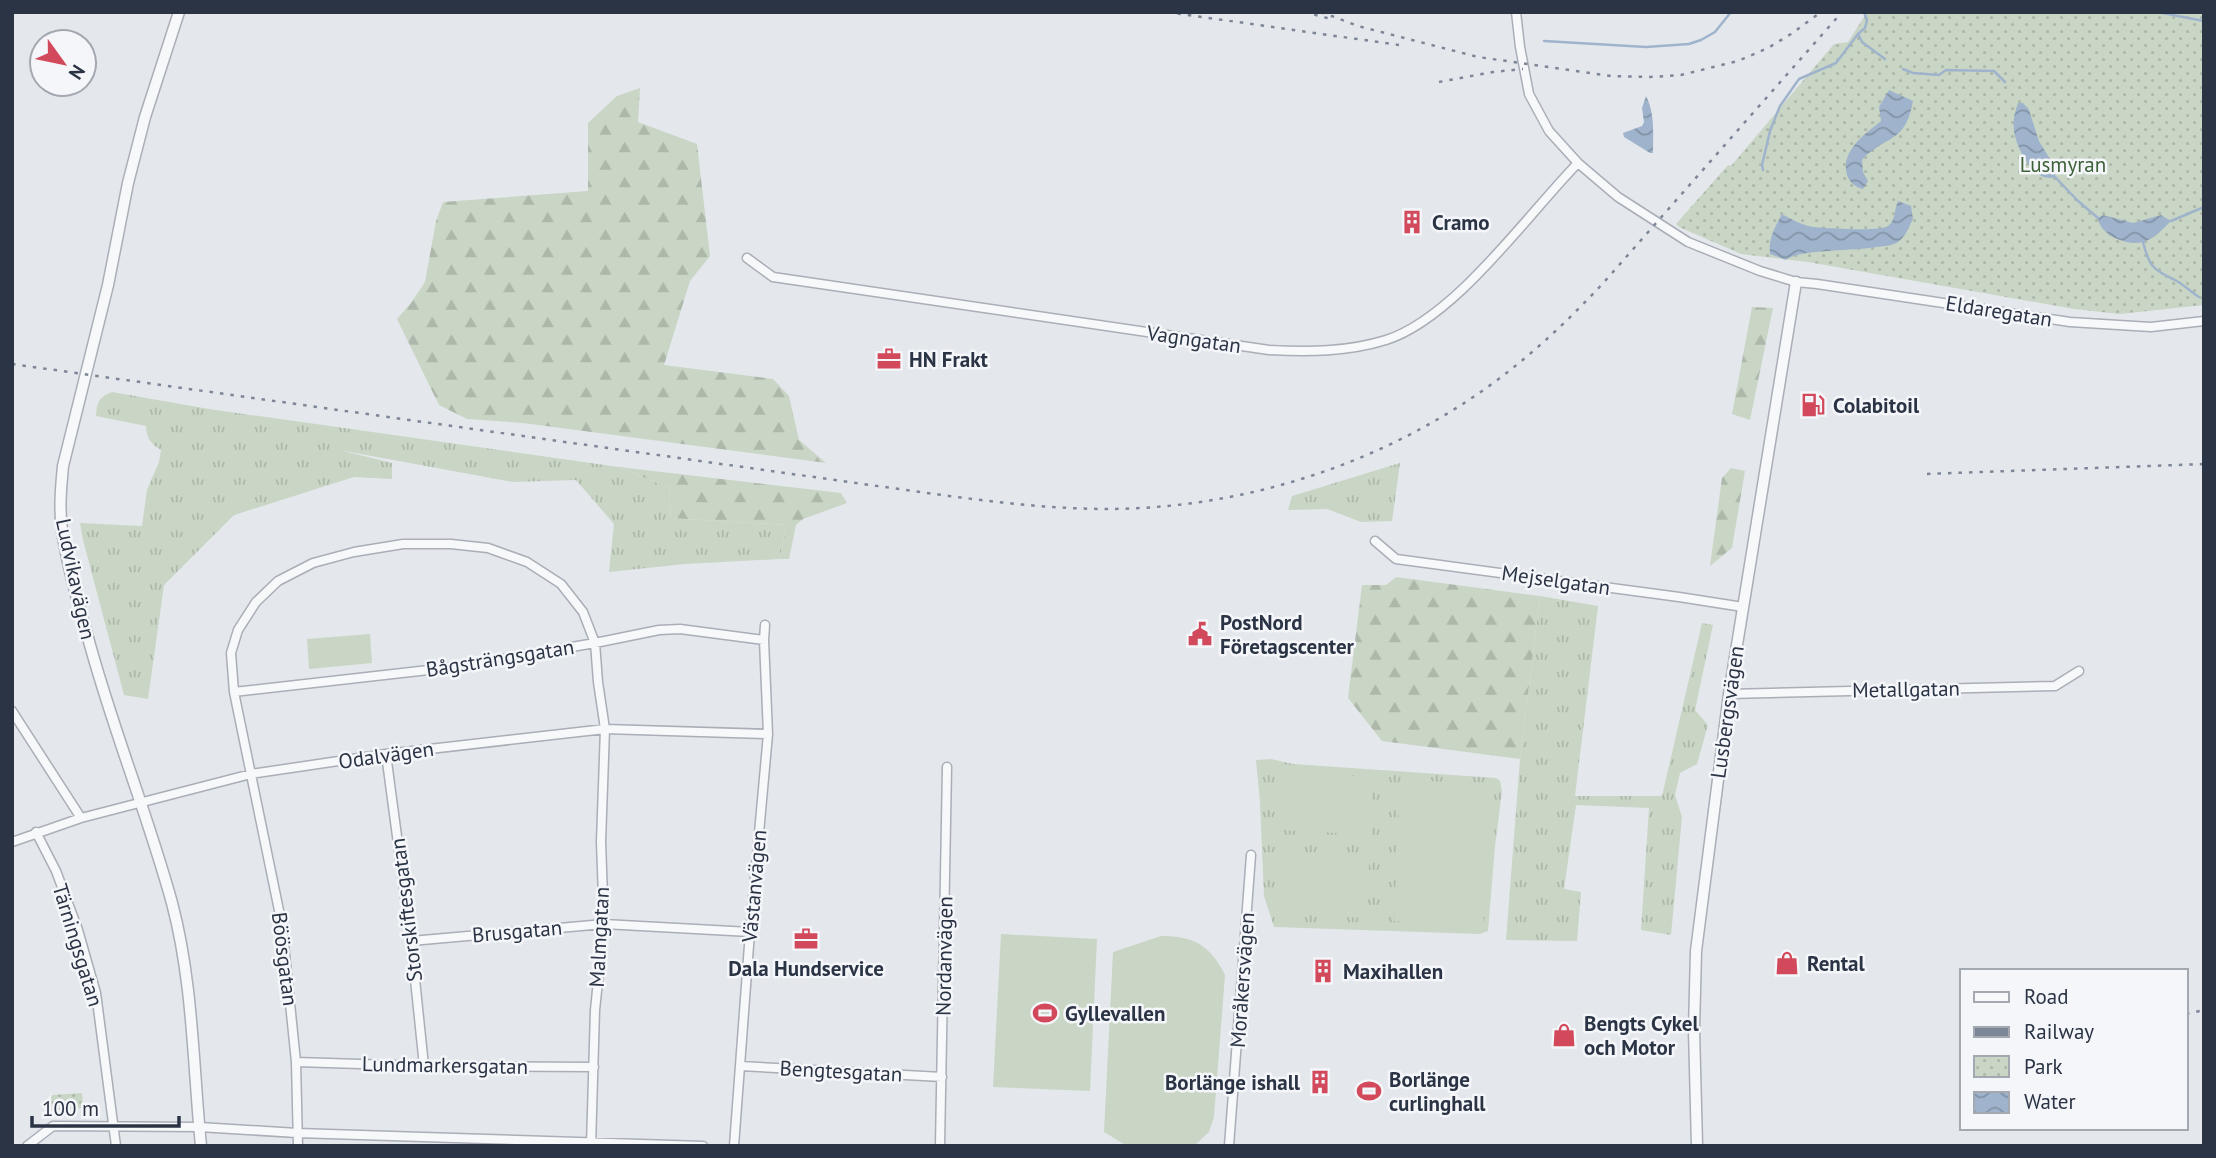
<svg xmlns="http://www.w3.org/2000/svg" width="2216" height="1158" viewBox="0 0 2216 1158" font-family="'PT Sans',sans-serif">
<style>
.grass{fill:url(#grass-tufts)}
.forest{fill:url(#forest-firs)}
.park{fill:url(#park-dots)}
.pitch{fill:#c9d6c5}
.water{fill:url(#water-waves)}
.lines{fill:none;stroke-linecap:round;stroke-linejoin:round}
.stream{stroke:#9fb4cc;stroke-width:2.5}
.minor-casing{stroke:#a9aeb7;stroke-width:11}
.tertiary-casing{stroke:#a9aeb7;stroke-width:13}
.minor{stroke:#f7f8fa;stroke-width:8}
.tertiary{stroke:#f7f8fa;stroke-width:10}
.rail{stroke:#7d8696;stroke-width:2.5;stroke-dasharray:3.5 7;stroke-linecap:butt}
.labels{text-anchor:middle;dominant-baseline:central;stroke-width:5;stroke-linejoin:round;paint-order:stroke}
.park-label{font-size:21px;fill:#3f6138;stroke:#f4f6f9}
.poi-label{font-size:21px;font-weight:bold;fill:#2b3445;stroke:#f4f6f9;text-anchor:start}
.street-label{font-size:21px;fill:#2b3445;stroke:#f4f6f9}
</style>
<defs>
<pattern id="grass-tufts" width="24" height="20" patternUnits="userSpaceOnUse" patternTransform="scale(1.75)"><rect width="24" height="20" fill="#c9d6c5"/><path d="M3 7l-1-3M5 7V3M7 7l1-3M15 17l-1-3M17 17v-4M19 17l1-3" fill="none" stroke="#adb8ab"/></pattern>
<pattern id="forest-firs" width="22" height="20" patternUnits="userSpaceOnUse" patternTransform="scale(1.75)"><rect width="22" height="20" fill="#c9d6c5"/><path d="M5 1l3.5 6h-7zM16 11l3.5 6h-7z" fill="#adb8ab"/></pattern>
<pattern id="park-dots" width="8" height="8" patternUnits="userSpaceOnUse" patternTransform="scale(1.75)"><rect width="8" height="8" fill="#c9d6c5"/><path d="M2 2h.1M6 6h.1" fill="none" stroke="#adb8ab" stroke-width="1.8" stroke-linecap="round"/></pattern>
<pattern id="water-waves" width="16" height="10" patternUnits="userSpaceOnUse" patternTransform="scale(1.75)"><rect width="16" height="10" fill="#9fb4cc"/><path d="M0 5q4-4 8 0t8 0" fill="none" stroke="#8293a7"/></pattern>
</defs>
<rect width="100%" height="100%" fill="#e4e7ec"/>
<path class="grass" d="M112,392L209,409L619,467L669,488L671,518L786,525L780,559L685,564L609,572L614,524L576,480L513,482L339,450L392,463V479L354,477L234,515L164,585L148,699L124,695L83,540L80,523L142,526L147,490L159,462L161,450C150,443 147,439 146,426L96,416C97,402 99,397 112,392Z
M1400,463L1392,521L1361,522L1327,509L1288,510L1292,496Z
M1540,596L1598,606L1575,796H1662L1702,623L1713,625L1695,710L1708,725L1697,764L1680,773L1675,795L1682,817L1671,935L1641,930L1649,808L1576,805L1564,889L1581,892L1577,941L1506,940L1520,759Z
M1271,759L1293,764L1496,778L1500,781L1502,791L1495,846L1488,931L1480,934L1274,927L1264,896L1260,802L1256,760Z"/>
<path class="forest" d="M640,88L638,122L697,144L710,256L690,281L664,365L773,379L789,396L799,440L826,463L523,423L467,419L439,405L397,319L411,303L425,282L436,221L443,202L588,191V123L617,96Z
M1752,307L1773,308L1750,420L1732,414Z
M619,467L841,493L847,503L803,519L796,525L789,559H780L786,525L671,518L669,488Z
M1731,468L1745,471L1732,548L1710,566L1722,478Z
M1396,577L1540,596L1520,759L1382,741L1348,698L1362,585H1386Z"/>
<path class="park" d="M1867,12H2204V305L2120,314L2074,309L1808,262L1741,254L1679,227L1676,224L1728,165L1731,166L1834,44L1848,42Z
M82,1093L83,1108L47,1111L46,1100L53,1095Z"/>
<path class="pitch" d="M370,634L372,663L309,669L307,639Z
M1284,772L1373,777L1371,835L1282,830Z
M1400,779L1489,785L1483,926L1394,921Z
M1281,856L1369,861L1367,918L1279,914Z
M1001,934L1097,939L1090,1091L993,1087Z
M1161,936C1194,936 1210,945 1225,975L1214,1117L1209,1132L1194,1146H1127L1104,1132L1113,952Z"/>
<path class="water" d="M1889,90L1913,101C1905,145 1886,134 1862,160L1863,172L1868,181L1863,189C1855,187 1850,183 1847,175C1840,151 1865,134 1881,121L1879,107Z
M1646,96C1655,113 1653,134 1653,153H1650L1624,137L1623,133L1642,126L1644,122L1642,108Z
M2018,103H2023L2029,110L2039,141L2056,169L2055,177C2035,184 2019,152 2015,136C2012,124 2014,114 2018,103Z
M1898,201L1911,206L1913,219C1909,227 1905,237 1898,242C1892,246 1884,246 1877,247C1857,251 1798,249 1786,260L1770,254C1768,239 1775,227 1782,214C1791,219 1802,225 1812,227C1824,228 1881,232 1888,226C1896,220 1894,209 1898,201Z
M2103,215L2133,223L2161,215L2171,221C2163,229 2154,239 2143,242C2128,246 2100,236 2098,218Z"/>
<g class="lines">
<path class="stream" d="M1864,12L1867,20L1865,28L1858,34L1862,42L1885,59
M2157,12L2204,21
M1544,41L1646,47L1689,44L1701,40L1715,32L1731,12
M1903,69L1913,73L1939,75L1946,70L1994,71L2005,82
M1763,170L1762,165L1770,131L1780,106L1799,79L1836,63L1858,34
M2055,177L2078,201L2098,218
M2171,221L2204,207
M2143,242C2149,266 2153,270 2175,280C2183,284 2191,292 2199,297"/>
<g class="minor-casing">
<path id="minor" d="M1516,12L1520,47L1529,94L1549,131L1578,163L1618,197L1688,242L1760,271L1796,282L1817,284L2070,322L2151,327L2204,321
M747,258L773,277L1269,350C1309,352 1347,352 1386,340C1455,318 1527,215 1578,163
M1375,541L1396,559L1679,597L1743,607
M234,692L455,667L595,643L659,630L680,629L764,640
M1729,694L2055,686L2079,671
M12,711L81,818
M386,754L411,941L424,1066
M36,832L56,871L78,930L96,993L116,1146
M12,842L81,818L251,774L386,754L605,729L768,734
M411,941L604,924L750,932
M296,1062L424,1066L594,1067
M740,1066L942,1077
M27,1146L53,1126L199,1127L297,1133L703,1146
M298,1146L296,1062L282,925L234,692L231,653L238,630L256,602L278,581L313,563L354,552L403,544H451L488,548L527,562L561,584L583,612L595,643L598,682L605,729L601,842L604,924L595,1010L591,1146
M734,1146L750,932L768,734L764,640L765,625
M940,1146L947,767
M1229,1146L1251,855"/>
</g>
<g class="tertiary-casing">
<path id="tertiary" d="M179,12L145,117L128,183L108,285L63,466C61,487 59,509 62,530C67,565 77,600 87,634C111,725 147,812 172,903C193,982 193,1065 201,1146
M1697,1146L1694,1030L1696,951L1729,694L1796,282"/>
</g>
<use href="#minor" class="minor"/>
<use href="#tertiary" class="tertiary"/>
<path class="rail" d="M1167,12L1399,45
M1304,12L1331,19
M1321,12L1358,26L1478,57L1611,76L1650,77L1681,75L1738,61L1768,48L1791,34L1821,12
M1439,82L1493,72L1523,69
M12,364L913,491C978,500 1043,509 1109,509C1249,508 1388,462 1500,378C1538,349 1573,316 1605,281L1842,12
M1927,474L2204,464
M2186,1014L2204,1010"/>
</g>
<defs>
<g id="building-bare" transform="scale(1.89)"><path d="M-4-6H4V6H1V3H-1V6H-4ZM-2.5-4.3h1.7v1.8h-1.7ZM.8-4.3h1.7v1.8H.8ZM-2.5-1h1.7V.8h-1.7ZM.8-1h1.7V.8H.8Z" fill="#d1495b" stroke="#f4f6f9" stroke-width="2.5" paint-order="stroke"/></g>
<g id="office-bare" transform="scale(1.89)"><path d="M-6-3h4V-5.5h4V-3h4V5H-6ZM-1-4.5V-3h2v-1.5ZM-6 0V1H6V0Z" fill="#d1495b" stroke="#f4f6f9" stroke-width="2.5" paint-order="stroke"/></g>
<g id="fuel-bare" transform="scale(1.89)"><path d="M-5.5-6h7V0h2V4h1.3V-2.5L3-4.5l.8-.8L6-3V5H2.5V1h-1V6h-7ZM-4.2-4.7v3.2H.2V-4.7Z" fill="#d1495b" stroke="#f4f6f9" stroke-width="2.5" paint-order="stroke"/></g>
<g id="civic-bare" transform="scale(1.89)"><path d="M-.6-6.5H3V-4.5H.6V-3L4-1V1h2V6H-6V1h2V-1L-.6-3ZM-1.2 2.5V6h2.4V2.5Z" fill="#d1495b" stroke="#f4f6f9" stroke-width="2.5" paint-order="stroke"/></g>
<g id="shop-bare" transform="scale(1.89)"><path d="M-5-2.5h2.3a2.7 3.5 0 0 1 5.4 0H5L5.5 6h-11ZM-1.5-2.5h3a1.5 2.3 0 0 0-3 0Z" fill="#d1495b" stroke="#f4f6f9" stroke-width="2.5" paint-order="stroke"/></g>
<g id="stadium-bare" transform="scale(1.89)"><path d="M0-5a6.5 5 0 1 0 0 10a6.5 5 0 1 0 0-10ZM-3.5-1.8h7v3.6h-7Z" fill="#d1495b" stroke="#f4f6f9" stroke-width="2.5" paint-order="stroke"/></g>
</defs>
<g fill-rule="evenodd">
<use href="#building-bare" x="1412" y="222"/>
<use href="#office-bare" x="889" y="359"/>
<use href="#fuel-bare" x="1813" y="405"/>
<use href="#civic-bare" x="1200" y="634"/>
<use href="#office-bare" x="806" y="939"/>
<use href="#shop-bare" x="1787" y="963"/>
<use href="#building-bare" x="1323" y="971"/>
<use href="#stadium-bare" x="1045" y="1013"/>
<use href="#shop-bare" x="1564" y="1035"/>
<use href="#building-bare" x="1320" y="1082"/>
<use href="#stadium-bare" x="1369" y="1091"/>
</g>
<g class="labels">
<g class="park-label">
<text x="2063" y="164">Lusmyran</text>
</g>
<g class="poi-label">
<text x="1432" y="222">Cramo</text>
<text x="909" y="359">HN Frakt</text>
<text x="1833" y="405">Colabitoil</text>
<text x="1220" y="622">PostNord<tspan x="1220" dy="24">Företagscenter</tspan></text>
<text x="1807" y="963">Rental</text>
<text x="806" y="968" text-anchor="middle">Dala Hundservice</text>
<text x="1343" y="971">Maxihallen</text>
<text x="1065" y="1013">Gyllevallen</text>
<text x="1584" y="1023">Bengts Cykel<tspan x="1584" dy="24">och Motor</tspan></text>
<text x="1389" y="1079">Borlänge<tspan x="1389" dy="24">curlinghall</tspan></text>
<text x="1300" y="1082" text-anchor="end">Borlänge ishall</text>
</g>
<g class="street-label">
<text transform="translate(1999 311) rotate(9)">Eldaregatan</text>
<text transform="translate(1194 339) rotate(8)">Vagngatan</text>
<text transform="translate(76 579) rotate(78)">Ludvikavägen</text>
<text transform="translate(1556 580) rotate(8)">Mejselgatan</text>
<text transform="translate(500 658) rotate(-9)">Bågsträngsgatan</text>
<text transform="translate(1906 689) rotate(-1)">Metallgatan</text>
<text transform="translate(1727 712) rotate(-82)">Lusbergsvägen</text>
<text transform="translate(386 755) rotate(-8)">Odalvägen</text>
<text transform="translate(754 886) rotate(-85)">Västanvägen</text>
<text transform="translate(406 910) rotate(-97)">Storskiftesgatan</text>
<text transform="translate(517 931) rotate(-5)">Brusgatan</text>
<text transform="translate(599 937) rotate(-87)">Malmgatan</text>
<text transform="translate(78 945) rotate(73)">Tärningsgatan</text>
<text transform="translate(944 956) rotate(-89)">Nordanvägen</text>
<text transform="translate(285 959) rotate(83)">Böösgatan</text>
<text transform="translate(1242 980) rotate(-86)">Moråkersvägen</text>
<text transform="translate(445 1065) rotate(1)">Lundmarkersgatan</text>
<text transform="translate(841 1071) rotate(3)">Bengtesgatan</text>
</g>
</g>
<rect width="2216" height="1158" fill="none" stroke="#2b3445" stroke-width="28"/>
<rect x="1960" y="969" width="228" height="161" fill="#f4f6f9" stroke="#a4a8b1" stroke-width="2"/>
<rect x="1974" y="992" width="35" height="10" fill="#f7f8fa" stroke="#a4a8b1" stroke-width="2"/>
<text x="2024" y="1004" font-size="21" fill="#2b3445">Road</text>
<rect x="1974" y="1027" width="35" height="10" fill="#7d8696" stroke="#a4a8b1" stroke-width="2"/>
<text x="2024" y="1039" font-size="21" fill="#2b3445">Railway</text>
<rect x="1974" y="1056" width="35" height="21" fill="url(#park-dots)" stroke="#a4a8b1" stroke-width="2"/>
<text x="2024" y="1074" font-size="21" fill="#2b3445">Park</text>
<rect x="1974" y="1092" width="35" height="21" fill="url(#water-waves)" stroke="#a4a8b1" stroke-width="2"/>
<text x="2024" y="1109" font-size="21" fill="#2b3445">Water</text>
<g transform="translate(63 63) rotate(123)"><circle r="33" fill="#f4f6f9" stroke="#a4a8b1" stroke-width="2"/>
<path d="M0-5L12 26L0 18L-12 26Z" fill="#d1495b"/>
<text y="-10" font-size="19" font-weight="bold" text-anchor="middle" fill="#2b3445">N</text>
</g>
<path d="M32 1116v10h147v-10" fill="none" stroke="#2b3445" stroke-width="3.5"/>
<text x="42" y="1116" font-size="21" fill="#2b3445" stroke="#f4f6f9" stroke-width="5" paint-order="stroke">100 m</text>
</svg>
